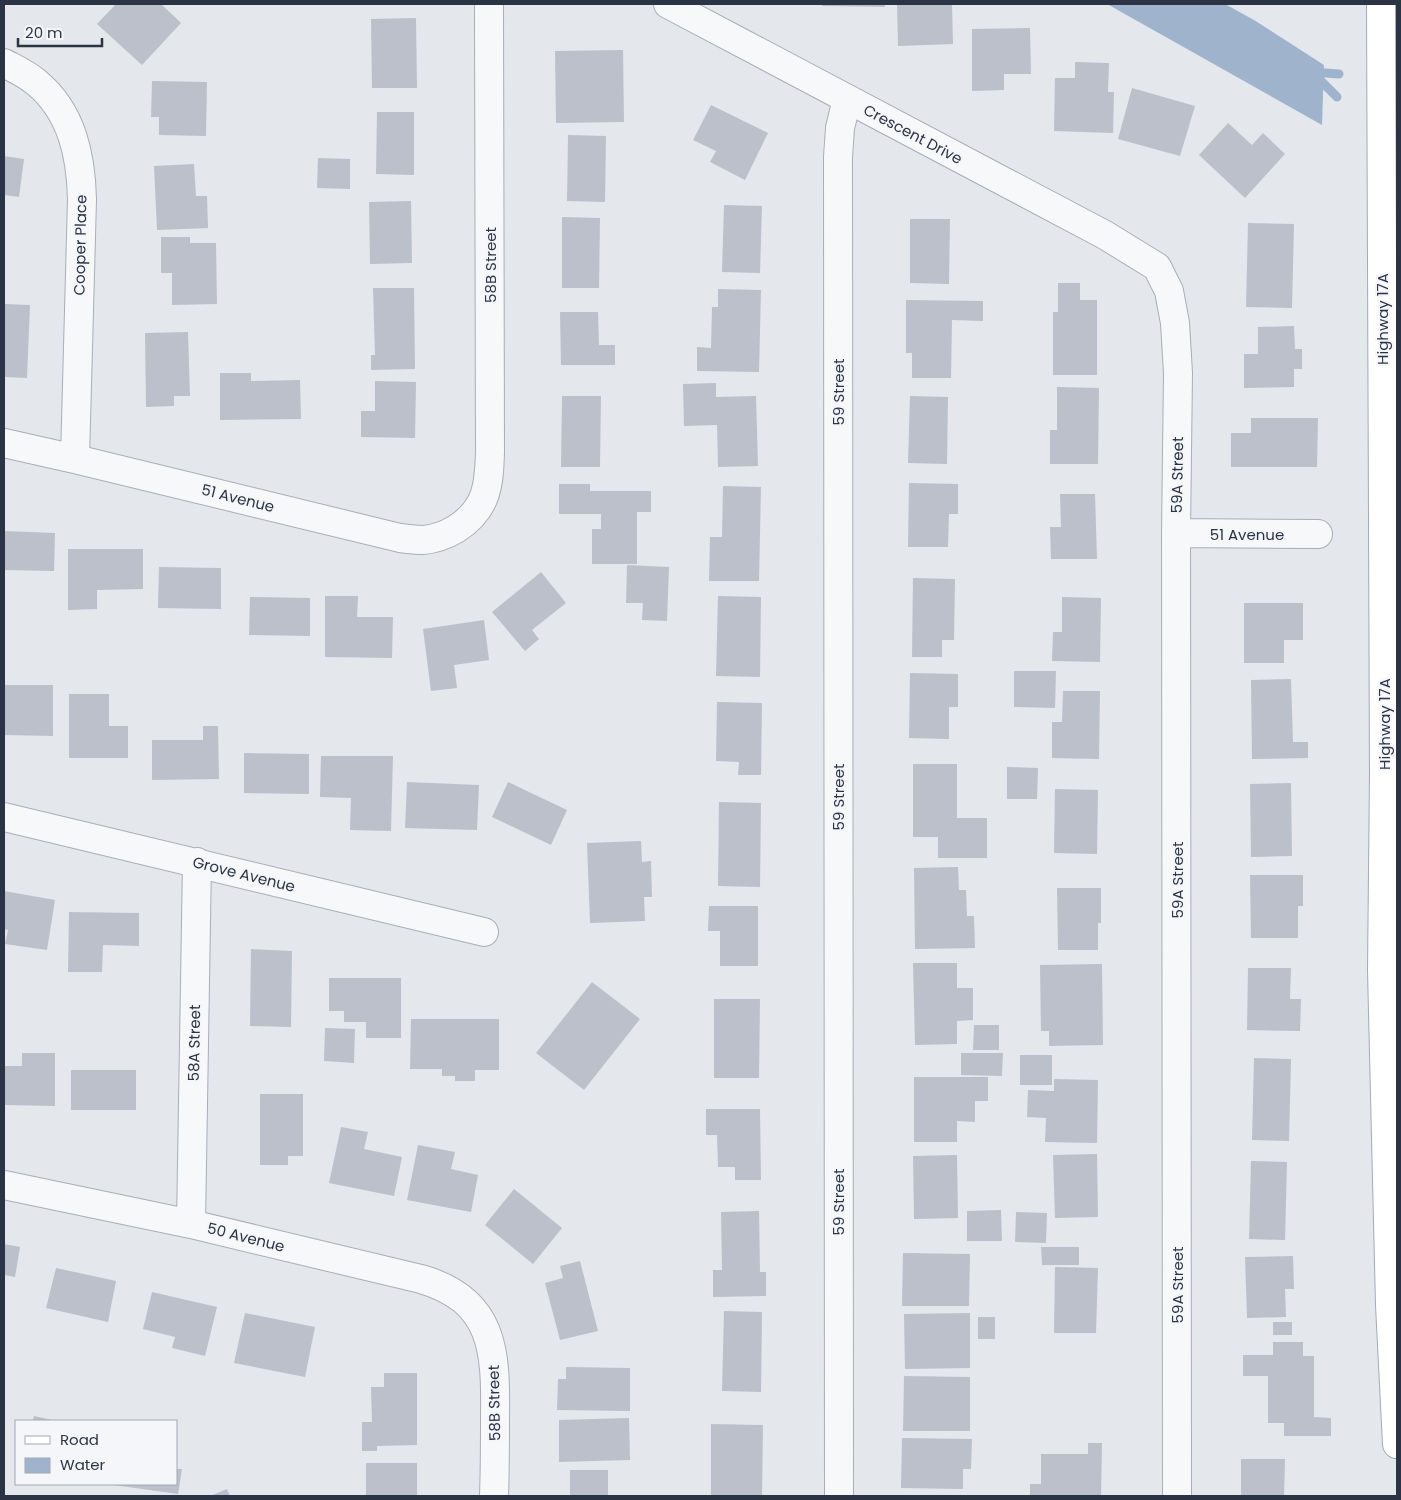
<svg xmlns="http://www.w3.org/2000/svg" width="1401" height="1500" viewBox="0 0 1401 1500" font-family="Poppins,sans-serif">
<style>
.water{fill:#9fb4cc}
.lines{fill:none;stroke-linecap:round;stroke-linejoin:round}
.stream{stroke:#9fb4cc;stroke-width:9}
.building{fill:#bbc0ca}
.minor-casing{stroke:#a9aeb7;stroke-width:30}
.major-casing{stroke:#a3abb8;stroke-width:30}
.minor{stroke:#f7f8fa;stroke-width:28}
.major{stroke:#fff;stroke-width:28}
.labels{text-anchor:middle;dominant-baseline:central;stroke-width:4;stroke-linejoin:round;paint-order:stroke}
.street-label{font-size:15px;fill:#2b3445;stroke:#f4f6f9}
</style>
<rect width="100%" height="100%" fill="#e4e7ec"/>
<path class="water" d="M1107,4H1225L1254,20L1324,65L1322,125Z"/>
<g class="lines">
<path class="stream" d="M1312,72L1339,74
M1316,76L1337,97"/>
</g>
<path class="building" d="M116,4H161L181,23L142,65L97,24Z
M822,4H885V7L822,6Z
M897,4H952L953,44L898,46Z
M416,18L417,88H372L371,19Z
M1030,28L1031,74H1004V90L972,91V29Z
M623,50L624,122L556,123L555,51Z
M1075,62L1109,63L1108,92H1114L1113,133L1054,131L1055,78H1075Z
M152,81L207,82L206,136L159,135V117H151Z
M1132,88L1195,106L1180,156L1118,139Z
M711,105L768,133L745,180L710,162L716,151L693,140Z
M377,112H414V175L376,174Z
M1228,123L1252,145L1263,133L1285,154L1245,198L1199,155Z
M568,135L606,136L605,202L567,201Z
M4,156L24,159L19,197L4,195Z
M318,158L350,159V189L317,188Z
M194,164L196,196H207L208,228L157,230L154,166Z
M411,201L412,263L370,264L369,202Z
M724,205L762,206L760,273L722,272Z
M562,217L600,218L599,288H562Z
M910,219H950L949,284L910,283Z
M1248,223L1294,224L1292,308L1246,307Z
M161,237H190V243H216L217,304L172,305V273H161Z
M1058,283H1080V300H1097V375H1053V312H1058Z
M373,288H414L415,369L371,370V355H375Z
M718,289L761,290L759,372L697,371V347L711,348L712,307H718Z
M906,300L983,301V321L952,320L951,378H912V353H906Z
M4,304L30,305L27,378L4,377Z
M560,312H598L599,345H615V365H561Z
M1294,326L1295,349H1302V369H1294V387L1244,388V354H1258V327Z
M188,332L190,396H174V406L146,407L145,333Z
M220,373H251V381L300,380L301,419L220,420Z
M375,381L416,382L415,438L361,437V411H375Z
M716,383V397L756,396L758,466L718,467L717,425L684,426L683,384Z
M1057,387L1099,388L1098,464H1050V430H1057Z
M562,396H601L600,467H561Z
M910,396L948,397L947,464L908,463Z
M1251,418H1318L1317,467H1231V433H1251Z
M909,483L958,484V514H949L948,547H908Z
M559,484H590V491H651V512H637V564H592V529H601V514H559Z
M723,486L761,487L759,581H709L710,537H722Z
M1060,494H1095L1097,559H1051L1050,527H1061Z
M4,531L55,533L54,571L4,570Z
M68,549H143V589L97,590V609L68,610Z
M627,565L669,567L667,621L642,620L643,603H626Z
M159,567L221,568V609L158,608Z
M541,572L566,603L532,630L539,639L525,651L492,612Z
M913,578L955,579L954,640H942V657H912Z
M325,596H358L357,617H393L392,658L325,657Z
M718,596L761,597L760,677L716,676Z
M250,597L310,598V636L249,635Z
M1062,597L1101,598L1100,662L1052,661L1053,632H1062Z
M1244,603H1303V640H1284V663H1244Z
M484,620L489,660L454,665L457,688L431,691L423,629Z
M1014,671H1056L1055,708L1014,707Z
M910,673L958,674V707H949V739L909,738Z
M1291,679L1293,742H1308V758L1252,759L1251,680Z
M4,685H53V736L4,735Z
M1063,691H1100L1099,759L1052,758V722H1062Z
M69,694H109V726H128V758H69Z
M717,702L762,703L761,775H738L739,762L716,761Z
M203,726H218L219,779L152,780V740H203Z
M244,753L309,754V794L244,793Z
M321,756H393L391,831L350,830L351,798L320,797Z
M913,764H957V818H987V858H938V837H913Z
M1007,767L1038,768L1037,799H1007Z
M407,782L479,785L477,830L405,828Z
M508,782L567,810L551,845L492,817Z
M1291,783L1292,856L1251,857L1250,784Z
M1055,789L1098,790L1097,854L1054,853Z
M719,802L761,803L760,887L718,886Z
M641,841L642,862L651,861L652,897H644L645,921L590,923L587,843Z
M958,867L959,890H966L967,916H974L975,948L915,949L914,868Z
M1250,875H1303V906H1298V938H1251Z
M1057,888H1101V923H1098V950H1058Z
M4,891L55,900L47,950L5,944L8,930L4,929Z
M709,906H758V966H720V931H708Z
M69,912L139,913V946L103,945L102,972H68Z
M251,949L292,951L291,1027L250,1026Z
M913,963H957V988H973V1020L957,1021V1044L915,1045Z
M1102,964L1103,1045L1049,1046V1031H1041L1040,965Z
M1248,968H1291L1290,999H1301L1300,1031L1247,1030Z
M329,978H401V1038H366V1022H344V1011H329Z
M592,982L640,1019L584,1090L536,1053Z
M714,999H760L759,1078H714Z
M411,1019H499V1070H475V1081H455V1076H442V1069H410Z
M974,1025H999V1050H973Z
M325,1028L355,1029L354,1063L324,1061Z
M22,1053H55V1106L4,1105V1066H22Z
M961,1053H1003L1002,1076L961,1075Z
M1020,1055H1052V1085H1020Z
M1254,1058L1291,1059L1289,1141L1252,1140Z
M71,1070H136V1110H71Z
M914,1077H988V1101H975V1122L957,1121V1142H914Z
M1054,1079L1098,1080L1097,1143L1045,1142L1046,1118L1027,1117L1028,1090L1054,1091Z
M260,1094H303V1156H288V1165H260Z
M706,1109H760L761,1180H735V1167H718L717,1135H706Z
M341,1127L368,1132L364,1149L402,1157L394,1196L329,1183Z
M418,1145L455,1152L451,1169L478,1175L471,1212L407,1200Z
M1097,1154L1098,1217L1055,1218L1053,1155Z
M957,1155L958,1218L914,1219L913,1156Z
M1251,1161L1287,1162L1285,1240L1249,1239Z
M514,1189L562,1228L533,1264L485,1225Z
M1001,1210L1002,1241H967V1211Z
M759,1211L760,1272H766V1296L713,1297V1270H722L721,1212Z
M1016,1212L1047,1213L1046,1243L1015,1242Z
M4,1244L20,1247L15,1277L4,1275Z
M1041,1247H1079V1265H1042Z
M903,1253L970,1254L969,1306H902Z
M1293,1256L1294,1289H1285L1286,1317L1247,1318L1245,1257Z
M580,1261L598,1331L560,1340L545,1283L563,1278L560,1266Z
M1055,1267L1098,1268L1096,1333H1054Z
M56,1268L116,1281L108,1322L46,1308Z
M152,1292L217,1307L205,1356L172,1348L175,1337L143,1329Z
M724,1311L762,1312L761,1392L722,1391Z
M245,1313L315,1327L305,1377L234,1363Z
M970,1313V1368L905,1369L904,1314Z
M978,1317H995V1339H978Z
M1273,1322H1292V1335H1273Z
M1273,1342H1303V1356H1314V1417L1331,1418V1436H1284V1423H1268V1376H1243V1355H1273Z
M566,1367L630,1368V1411L557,1410L558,1379H566Z
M384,1373H417V1445L377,1446V1451H362V1422H372L371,1387H384Z
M904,1376L970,1377V1431H903Z
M34,1416L52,1420V1421H33Z
M629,1418L630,1460L559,1462V1420Z
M711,1424L763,1425L762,1496H711Z
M902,1438L972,1439L971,1469H963V1489L901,1488Z
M1088,1443H1102L1101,1496H1030V1484H1041V1454H1088Z
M1241,1459H1285L1284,1496H1241Z
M366,1463H417V1496H366Z
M176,1469H182L178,1494L114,1485L176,1484Z
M570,1470H608V1496H570Z
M227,1489L230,1496H210Z"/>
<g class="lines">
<g class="minor-casing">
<path id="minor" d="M668,4L1105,235L1157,267L1169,291L1175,323L1178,373L1176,533L1177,1496
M4,63C15,69 27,74 37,83C72,112 81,156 82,199L75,459
M4,443L75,459L400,538C408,539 416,540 423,540C435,539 446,535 456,529C487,509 489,486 490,452L489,4
M1176,533L1318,534
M4,817L484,932
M4,1185L191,1224L421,1279C494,1300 496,1351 495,1416C495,1443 495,1469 494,1496
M191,1224L197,862
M839,1496L838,157L840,128L847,99"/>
</g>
<g class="major-casing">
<path id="major" d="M1381,4L1384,774L1382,970L1390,1305L1397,1444"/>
</g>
<use href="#minor" class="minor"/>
<use href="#major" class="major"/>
</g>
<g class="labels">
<g class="street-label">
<text transform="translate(913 134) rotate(28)">Crescent Drive</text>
<text transform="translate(80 245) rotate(-89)">Cooper Place</text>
<text transform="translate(490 265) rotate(-90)">58B Street</text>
<text transform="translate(1382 319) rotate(-90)">Highway 17A</text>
<text transform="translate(838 392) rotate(-90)">59 Street</text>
<text transform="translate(1177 475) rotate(-89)">59A Street</text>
<text transform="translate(238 498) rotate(14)">51 Avenue</text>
<text x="1247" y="534">51 Avenue</text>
<text transform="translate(1384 724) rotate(-90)">Highway 17A</text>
<text transform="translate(838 797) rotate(-90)">59 Street</text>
<text transform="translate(244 874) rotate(14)">Grove Avenue</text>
<text transform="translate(1177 880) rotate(-90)">59A Street</text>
<text transform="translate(194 1043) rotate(-89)">58A Street</text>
<text transform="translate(838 1202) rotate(-90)">59 Street</text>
<text transform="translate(246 1237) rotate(14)">50 Avenue</text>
<text transform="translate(1177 1285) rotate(-90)">59A Street</text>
<text transform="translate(494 1403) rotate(-91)">58B Street</text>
</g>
</g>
<rect width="1401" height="1500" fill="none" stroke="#2b3445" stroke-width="10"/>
<rect x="15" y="1420" width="162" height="65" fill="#f4f6f9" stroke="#a4a8b1"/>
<rect x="25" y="1436" width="25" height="8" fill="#ffffff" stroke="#a4a8b1"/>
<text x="60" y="1445" font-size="15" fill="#2b3445">Road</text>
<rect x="25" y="1458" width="25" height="15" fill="#9fb4cc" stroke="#a4a8b1"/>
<text x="60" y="1470" font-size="15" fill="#2b3445">Water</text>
<path d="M18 38v8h84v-8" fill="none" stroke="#2b3445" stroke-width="2.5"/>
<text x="25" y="38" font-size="15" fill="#2b3445" stroke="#f4f6f9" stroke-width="4" paint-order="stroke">20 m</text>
</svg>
